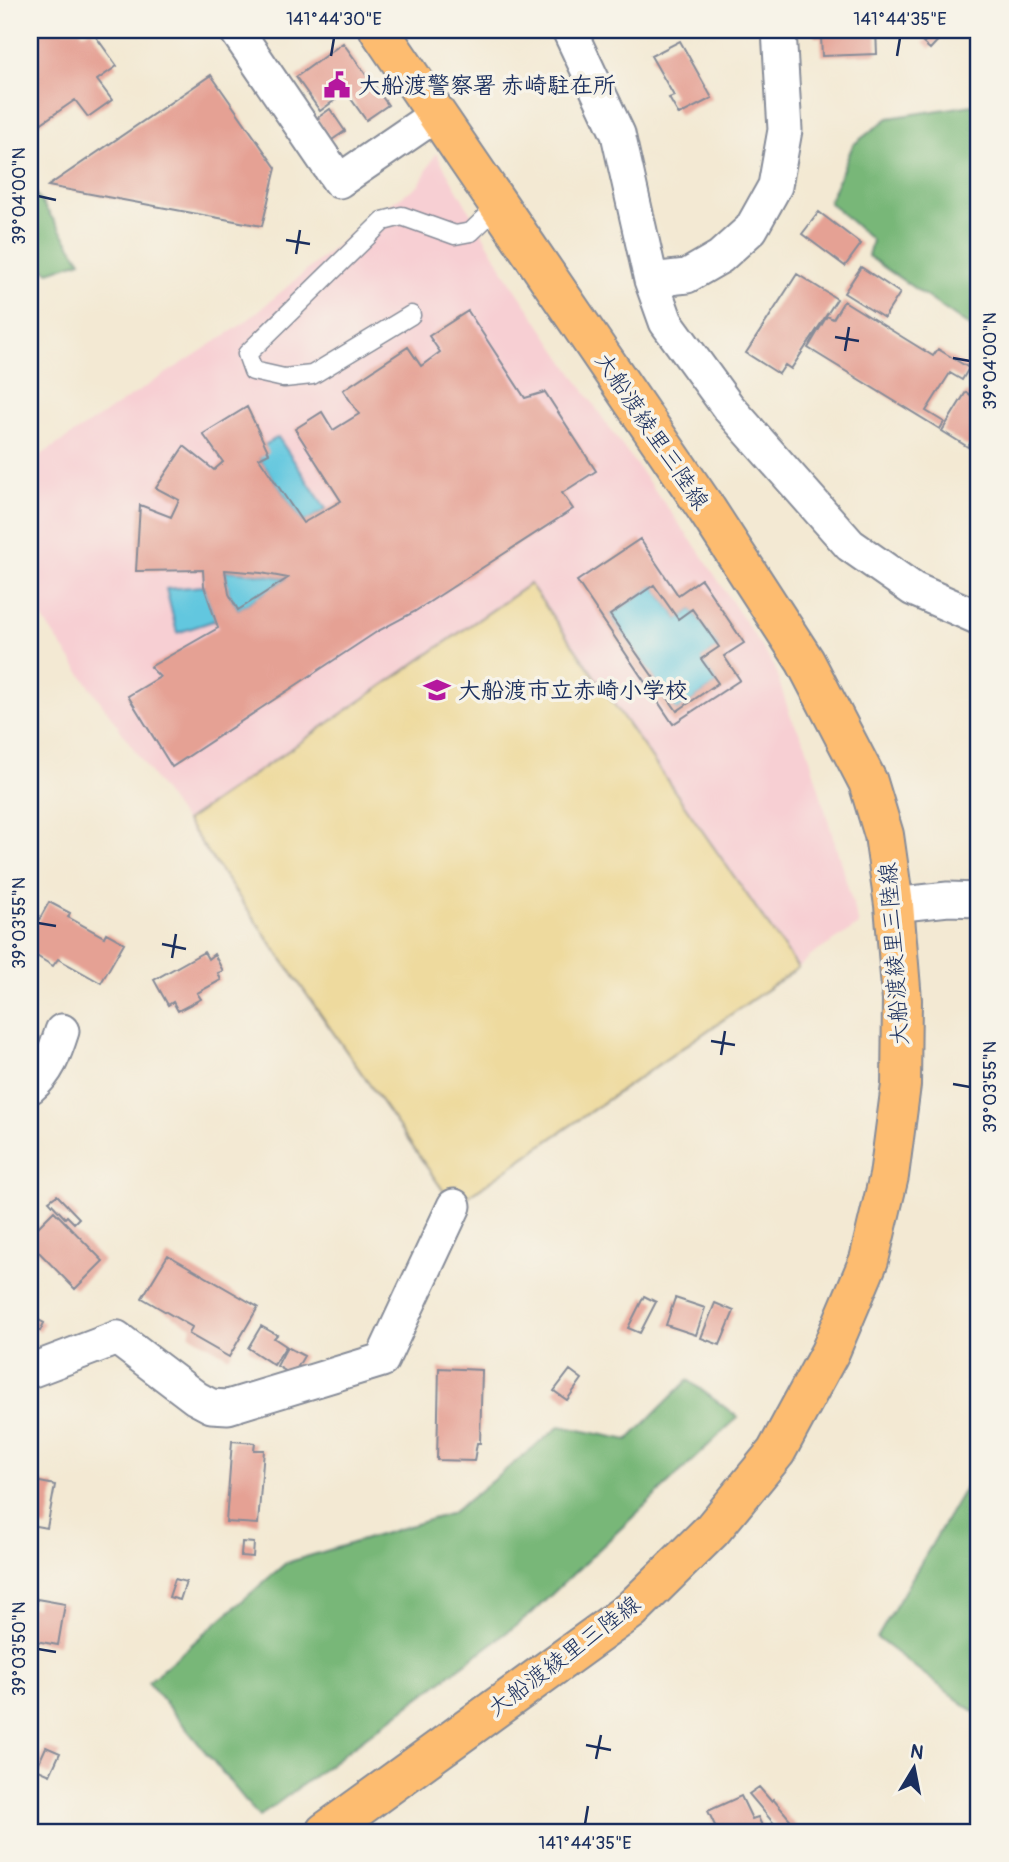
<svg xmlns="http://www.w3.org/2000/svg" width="1009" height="1862" viewBox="0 0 1009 1862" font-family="Pangolin,'Klee One',sans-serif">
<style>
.built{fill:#f7cfd3}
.forest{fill:#78b778;stroke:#4a736b;stroke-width:2}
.sand{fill:#eeda9e;stroke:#84847e;stroke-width:2}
.water{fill:#62c7df;stroke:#3e7b9e;stroke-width:2}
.building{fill:#e5a194;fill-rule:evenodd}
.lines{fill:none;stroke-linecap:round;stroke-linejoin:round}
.lane-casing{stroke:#878c98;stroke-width:21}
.street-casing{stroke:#878c98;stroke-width:37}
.primary-casing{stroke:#878c98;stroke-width:42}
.lane{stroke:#fff;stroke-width:18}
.street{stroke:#fff;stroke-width:33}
.primary{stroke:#fdbc6f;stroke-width:38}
.ticks{fill:none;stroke:#1b2f5e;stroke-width:2.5}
.labels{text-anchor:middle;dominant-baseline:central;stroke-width:7;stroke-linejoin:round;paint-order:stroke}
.poi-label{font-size:23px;font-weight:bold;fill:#1b2f5e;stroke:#f7f3e8;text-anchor:start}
.street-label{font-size:23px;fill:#1b2f5e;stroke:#f7f3e8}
.neatline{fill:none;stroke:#1b2f5e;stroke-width:2.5}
.ticks-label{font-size:18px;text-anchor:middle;fill:#1b2f5e}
</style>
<rect width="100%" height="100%" fill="#f7f3e8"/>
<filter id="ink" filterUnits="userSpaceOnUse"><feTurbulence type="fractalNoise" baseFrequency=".0143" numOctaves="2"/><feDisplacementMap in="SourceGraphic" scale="14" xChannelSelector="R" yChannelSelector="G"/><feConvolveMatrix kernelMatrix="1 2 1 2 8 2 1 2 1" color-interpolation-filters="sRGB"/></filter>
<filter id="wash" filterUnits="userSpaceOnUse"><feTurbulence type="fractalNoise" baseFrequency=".00686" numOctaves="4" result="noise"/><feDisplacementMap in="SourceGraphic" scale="28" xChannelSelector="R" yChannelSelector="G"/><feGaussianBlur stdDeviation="1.57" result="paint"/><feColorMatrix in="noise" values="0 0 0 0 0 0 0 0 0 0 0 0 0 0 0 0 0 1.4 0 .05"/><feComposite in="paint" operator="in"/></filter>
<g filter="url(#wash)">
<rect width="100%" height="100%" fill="#f3e9d3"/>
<path class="built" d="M436,153L508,278L611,430L701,554L774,666L790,715L806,745L859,925L812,955L798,968L454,1206L30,601V462L244,323L374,214L419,185Z"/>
<path class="forest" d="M979,104V346L976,331L868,256L872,240L829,202L853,145L888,118Z
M30,185L81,261L49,272L30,262Z
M688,1380L738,1417L530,1615L259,1817L148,1682L286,1563L452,1513L560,1426L628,1440Z
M979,1464V1716L877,1638Z"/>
<path class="sand" d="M530,584L798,968L454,1206L186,821Z"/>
<path class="water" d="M278,437L326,509L303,523L259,458L265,445Z
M225,570L288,578L238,610L229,594Z
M654,585L678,619L692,609L719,647L702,659L718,683L677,711L610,615Z
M204,586L216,620L177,633L166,589Z"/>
<g id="blocks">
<path class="building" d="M30,30H80L83,34L91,30L117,66L97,80L112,100L88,117L75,100L40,124L30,110Z
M815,30H876L877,54L822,56L821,37H815Z
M937,30L944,34L930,49L923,43Z
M680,41L712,98L679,115L669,98L674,96L651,56Z
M343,43L388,105L366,120L346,92L320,111L296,77Z
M211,75L276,168L262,226L48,186Z
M330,109L345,131L332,140L316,119Z
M819,212L861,244L845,266L802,234Z
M861,267L900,293L884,318L844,293Z
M797,274L837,299L791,369L785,365L779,374L746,353Z
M844,301L933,356L938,349L969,368L962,380L950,373L926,411L944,422L940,429L808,348L827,316L833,319Z
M468,311L525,398L545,392L596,471L562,493L573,509L414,612L378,631L172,767L128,696L160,677L150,667L218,628L204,586L203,570L136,571L140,505L171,517L179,500L156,488L184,446L214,470L223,462L203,434L247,407L269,453L259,458L303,523L341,501L295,429L322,412L333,430L359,414L343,390L408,347L421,366L440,352L429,336ZM225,570L261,573L288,578L238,610L229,594Z
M966,392L979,401V429L968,447L942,431Z
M640,539L678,595L701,579L744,643L724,656L740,680L673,724L577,581ZM654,585L678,619L692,609L719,647L701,659L718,683L677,711L610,615Z
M49,902L70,913L68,917L104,937L106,933L124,943L101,983L58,959L53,966L30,952V936Z
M204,952L208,959L214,954L223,971L218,973L221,980L197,993L201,999L178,1011L173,1002L168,1005L154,980Z
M57,1195L79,1218L74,1223L67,1216L65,1218L49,1201Z
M54,1211L103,1261L75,1289L30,1243V1235Z
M168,1255L258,1307L229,1357L189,1334L192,1327L142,1298Z
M644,1296L656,1302L640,1333L628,1328Z
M675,1298L705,1308L696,1335L666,1325Z
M715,1303L734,1311L720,1345L701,1338Z
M35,1318L44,1323L40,1331L31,1326Z
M261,1326L277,1335L274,1338L286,1346L274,1365L248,1348Z
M287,1347L304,1356L293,1375L277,1366Z
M439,1368L482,1370L480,1443H477L474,1461L437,1460Z
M570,1370L582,1379L567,1400L554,1391Z
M232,1441L255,1443L254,1450H264L258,1524L226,1522Z
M30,1480L55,1485L47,1528L30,1525Z
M242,1542L254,1543L253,1557L241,1556Z
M175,1579L186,1582L180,1600L169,1597Z
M37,1599L65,1604L58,1645L30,1640V1607L36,1608Z
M46,1747L60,1753L50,1775L36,1769Z
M759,1787L771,1801L773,1799L799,1830L796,1832H781L749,1794Z
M741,1796L752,1819L758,1817L765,1832H726L724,1829L718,1832L708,1811Z"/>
</g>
</g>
<g filter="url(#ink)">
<use href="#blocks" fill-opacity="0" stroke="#878c98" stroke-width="2"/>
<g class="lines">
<g class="lane-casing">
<path id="lane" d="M411,315L312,375L284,378L253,371L247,354L383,221L402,216L455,235L471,232L498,206"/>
</g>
<g class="street-casing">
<path id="street" d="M236,30L339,181L437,114
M569,30L618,134L651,280L666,322L728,407L850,545L913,589L979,618
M651,280L687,276L720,257L751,229L775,186L785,130L779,30
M894,905L948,899L979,900
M30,1087C48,1072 55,1053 62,1031
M30,1371L117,1338L196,1398L211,1406L228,1407L382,1360L454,1206"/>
</g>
<g class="primary-casing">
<path id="primary" d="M325,1832L631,1610L712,1530L776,1452L830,1352L869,1260L889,1176L901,1085L902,1000L894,905L884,835L868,782L805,661L707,510L379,30"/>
</g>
<use href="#lane" class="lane"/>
<use href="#street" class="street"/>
<use href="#primary" class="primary"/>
</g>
</g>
<path class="ticks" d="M331,56L334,38M897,56L900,38M38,196L56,200M286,240L310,244M296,254L300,230M835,337L859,341M845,351L849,327M953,358L970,361M38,923L56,926M162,944L186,949M172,958L176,934M711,1041L735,1045M721,1055L725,1031M953,1084L970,1087M38,1649L56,1652M586,1745L611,1750M596,1759L601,1735M585,1824L588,1806"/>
<defs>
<g id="civic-bare" transform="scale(2.1)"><path d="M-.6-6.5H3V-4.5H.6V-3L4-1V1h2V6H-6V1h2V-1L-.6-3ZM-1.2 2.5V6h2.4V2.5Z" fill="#b5179e" stroke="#f7f3e8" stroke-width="2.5" paint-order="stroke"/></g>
<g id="school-bare" transform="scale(2.1)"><path d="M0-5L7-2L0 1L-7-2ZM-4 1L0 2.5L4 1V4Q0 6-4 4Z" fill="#b5179e" stroke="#f7f3e8" stroke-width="2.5" paint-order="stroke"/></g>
</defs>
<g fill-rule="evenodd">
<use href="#civic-bare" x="337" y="85"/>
<use href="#school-bare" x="437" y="690"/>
</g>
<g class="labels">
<g class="poi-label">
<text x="358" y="85">大船渡警察署 赤崎駐在所</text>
<text x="458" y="690">大船渡市立赤崎小学校</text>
</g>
<g class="street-label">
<text transform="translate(652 431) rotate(56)">大船渡綾里三陸線</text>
<text transform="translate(894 954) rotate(-94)">大船渡綾里三陸線</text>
<text transform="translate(564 1656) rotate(-37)">大船渡綾里三陸線</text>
</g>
</g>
<rect width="1009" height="1862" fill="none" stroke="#f7f3e8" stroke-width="77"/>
<g transform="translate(914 1768) rotate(10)" stroke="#f7f3e8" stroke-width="5" paint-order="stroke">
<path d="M0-5L12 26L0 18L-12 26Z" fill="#1b2f5e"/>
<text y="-10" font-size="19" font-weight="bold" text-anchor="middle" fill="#1b2f5e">N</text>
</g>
<rect x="38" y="38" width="932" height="1786" class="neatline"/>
<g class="ticks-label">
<text x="334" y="25">141°44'30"E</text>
<text x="900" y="25">141°44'35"E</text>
<text transform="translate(19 196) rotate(-90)" y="6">39°04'00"N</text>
<text transform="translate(990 361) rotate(-90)" y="6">39°04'00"N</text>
<text transform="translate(19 923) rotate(-90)" y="6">39°03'55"N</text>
<text transform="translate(990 1087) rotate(-90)" y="6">39°03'55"N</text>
<text transform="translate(19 1649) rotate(-90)" y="6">39°03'50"N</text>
<text x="585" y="1849">141°44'35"E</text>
</g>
</svg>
